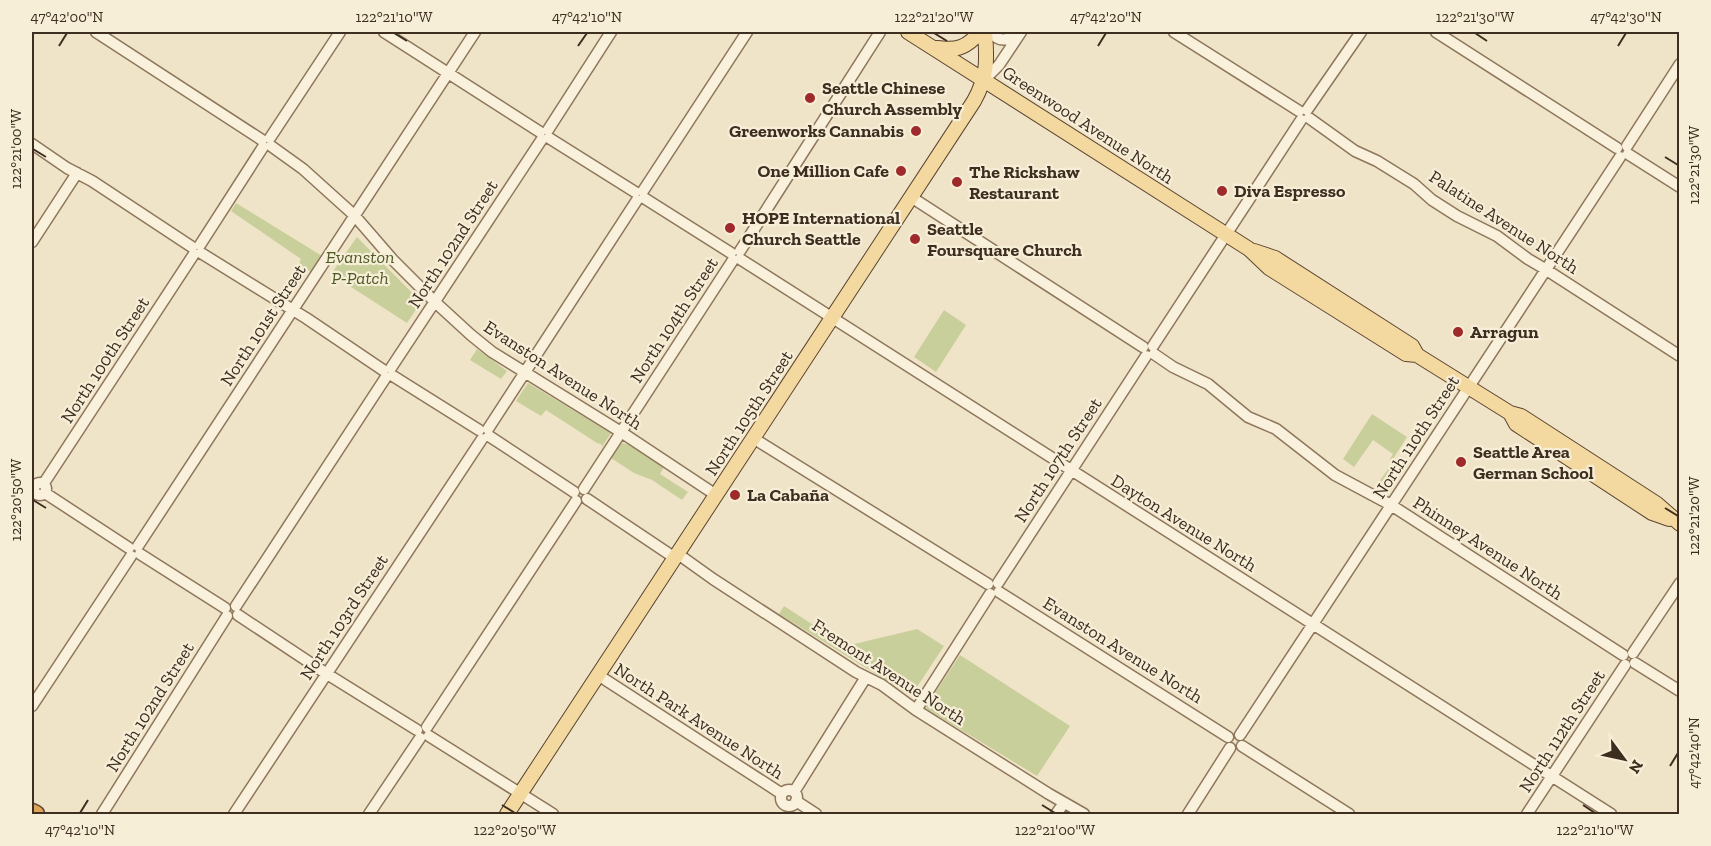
<svg xmlns="http://www.w3.org/2000/svg" width="1711" height="846" viewBox="0 0 1711 846" font-family="'Zilla Slab',serif">
<style>
.green{fill:#c9cf9b}
.lines{fill:none;stroke-linecap:round;stroke-linejoin:round}
.minor-casing{stroke:#8d765c;stroke-width:13}
.major-casing{stroke:#5b4430;stroke-width:16}
.highway-casing{stroke:#5b4430;stroke-width:19}
.minor{stroke:#faf1dc;stroke-width:10}
.major{stroke:#f3d9a0;stroke-width:14}
.highway{stroke:#e0a458;stroke-width:16}
.ticks{fill:none;stroke:#3d2e20;stroke-width:2}
.poi-dot{fill:#9e2a2b;stroke:#f7eed8;stroke-width:2}
.labels{text-anchor:middle;dominant-baseline:central;stroke-width:4.5;stroke-linejoin:round;paint-order:stroke}
.poi-label{font-size:18px;font-weight:bold;fill:#3d2e20;stroke:#f7eed8;text-anchor:start}
.street-label{font-size:18px;fill:#3d2e20;stroke:#f7eed8}
.park-label{font-size:18px;font-style:italic;fill:#4d5a26;stroke:#f7eed8}
.neatline{fill:none;stroke:#3d2e20;stroke-width:2}
.ticks-label{font-size:15px;text-anchor:middle;fill:#3d2e20}
</style>
<rect width="100%" height="100%" fill="#f0e4c8"/>
<path class="green" d="M236,203L322,256L311,272L299,264L301,259L231,211Z
M357,237L421,302L407,323L331,274Z
M944,310L966,325L936,372L914,357Z
M477,349L507,371L501,379L470,360Z
M528,383L611,433L602,447L601,444L597,443L546,410L541,416L516,401Z
M1372,414L1407,437L1393,459L1399,463L1384,486L1379,482L1393,462L1390,459L1393,454L1373,440L1354,467L1343,459Z
M623,443L629,445L664,467L660,474L688,492L682,500L652,480L634,473L611,458L618,446Z
M784,606L846,646L917,629L944,646L911,696L779,614Z
M960,655L1070,726L1037,776L925,708Z"/>
<g class="lines">
<g class="minor-casing">
<path id="minor" d="M96,32L262,140
M384,32L540,132
M991,32C999,43 1008,41 1017,32
M1174,32L1299,111
M1436,32L1617,148
M984,80L999,65L1021,32
M1307,110L1361,32
M1309,118L1355,151L1377,161L1414,184L1432,200L1457,216L1497,236L1528,259L1545,269L1680,356
M548,130L611,32
M270,138L340,32
M549,138L635,192
M32,144L67,168L92,181L192,247
M271,146L303,169L354,215L393,260L435,302L471,335L492,352L621,432L716,495
M1627,146L1680,64
M1628,154L1680,187
M643,191L747,32
M911,197L1143,347
M644,198L731,253
M32,242L77,173
M200,245L263,147
M740,251L880,32
M201,253L306,318L383,370
M740,259L1611,814
M1153,346L1301,120
M1154,354L1173,367L1208,384L1248,417L1276,429L1335,475L1391,505L1623,655
M391,368L542,139
M393,376L479,430
M488,429L637,200
M489,436L574,492
M753,438L988,584
M34 489a6 6 0 1 1 12 0a6 6 0 1 1-12 0Z
M44,483L194,254
M584,489L733,260
M45,493L129,548
M587,499L675,558
M138,546L475,32
M140,554L225,608
M678,554L713,579L856,672L882,685L916,710L1049,794L1084,814
M998,583L1146,356
M999,592L1228,737
M236,606L386,377
M238,615L327,674L417,730
M1633,653L1680,583
M1635,663L1680,691
M598,675L782,794
M32,706L131,556
M916,710L990,594
M427,727L576,501
M1240,735L1620,157
M429,736L553,814
M1242,746L1349,814
M781 798a8 8 0 1 1 16 0a8 8 0 1 1-16 0Z
M794,792L866,677
M796,801L816,814
M102,814L227,616
M234,814L482,439
M369,814L420,738
M1056,814L1064,803
M1188,814L1230,748
M1527,814L1625,665"/>
</g>
<g class="major-casing">
<path id="major" d="M908,32L1249,249L1269,268L1406,354L1417,355
M937,48C958,51 967,47 980,32
M1254,251L1275,258L1412,346L1417,355L1510,413L1521,416L1657,504L1680,524
M1510,413L1516,424L1652,513L1669,519
M507,814L974,101C988,76 987,59 985,32"/>
</g>
<g class="highway-casing">
<path id="highway" d="M32,812L36,814"/>
</g>
<use href="#minor" class="minor"/>
<use href="#major" class="major"/>
<use href="#highway" class="highway"/>
</g>
<path class="ticks" d="M394,33L407,41M934,33L947,41M1475,33L1487,41M59,46L67,33M578,46L587,33M1098,46L1106,33M1618,46L1626,33M33,149L46,157M1665,157L1678,165M33,500L46,508M1665,508L1678,516M1670,766L1678,753M502,805L515,813M1042,805L1055,813M1583,805L1595,813M80,813L88,800"/>
<g class="poi-dot">
<circle cx="810" cy="98" r="6"/>
<circle cx="916" cy="131" r="6"/>
<circle cx="901" cy="171" r="6"/>
<circle cx="957" cy="182" r="6"/>
<circle cx="1222" cy="191" r="6"/>
<circle cx="730" cy="228" r="6"/>
<circle cx="915" cy="239" r="6"/>
<circle cx="1458" cy="332" r="6"/>
<circle cx="1461" cy="462" r="6"/>
<circle cx="735" cy="495" r="6"/>
</g>
<g class="labels">
<g class="poi-label">
<text x="822" y="88">Seattle Chinese<tspan x="822" dy="21">Church Assembly</tspan></text>
<text x="904" y="131" text-anchor="end">Greenworks Cannabis</text>
<text x="889" y="171" text-anchor="end">One Million Cafe</text>
<text x="969" y="172">The Rickshaw<tspan x="969" dy="21">Restaurant</tspan></text>
<text x="1234" y="191">Diva Espresso</text>
<text x="742" y="218">HOPE International<tspan x="742" dy="21">Church Seattle</tspan></text>
<text x="927" y="229">Seattle<tspan x="927" dy="21">Foursquare Church</tspan></text>
<text x="1470" y="332">Arragun</text>
<text x="1473" y="452">Seattle Area<tspan x="1473" dy="21">German School</tspan></text>
<text x="747" y="495">La Cabaña</text>
</g>
<g class="street-label">
<text transform="translate(1088 125) rotate(33)">Greenwood Avenue North</text>
<text transform="translate(1504 222) rotate(33)">Palatine Avenue North</text>
<text transform="translate(453 244) rotate(-57)">North 102nd Street</text>
<text transform="translate(674 320) rotate(-57)">North 104th Street</text>
<text transform="translate(263 325) rotate(-57)">North 101st Street</text>
<text transform="translate(105 360) rotate(-57)">North 100th Street</text>
<text transform="translate(563 375) rotate(33)">Evanston Avenue North</text>
<text transform="translate(749 413) rotate(-57)">North 105th Street</text>
<text transform="translate(1416 437) rotate(-57)">North 110th Street</text>
<text transform="translate(1058 460) rotate(-57)">North 107th Street</text>
<text transform="translate(1184 523) rotate(32)">Dayton Avenue North</text>
<text transform="translate(1488 548) rotate(33)">Phinney Avenue North</text>
<text transform="translate(344 617) rotate(-57)">North 103rd Street</text>
<text transform="translate(1123 650) rotate(32)">Evanston Avenue North</text>
<text transform="translate(889 672) rotate(33)">Fremont Avenue North</text>
<text transform="translate(150 707) rotate(-58)">North 102nd Street</text>
<text transform="translate(699 721) rotate(33)">North Park Avenue North</text>
<text transform="translate(1562 731) rotate(-57)">North 112th Street</text>
</g>
<g class="park-label">
<text x="360" y="257">Evanston<tspan x="360" dy="21">P-Patch</tspan></text>
</g>
</g>
<rect width="1711" height="846" fill="none" stroke="#f7eed8" stroke-width="66"/>
<g transform="translate(1624 759) rotate(123)" stroke="#f7eed8" stroke-width="4.5" paint-order="stroke">
<path d="M0-4.5L10 22L0 15L-10 22Z" fill="#3d2e20"/>
<text y="-9" font-size="16" font-weight="bold" text-anchor="middle" fill="#3d2e20">N</text>
</g>
<rect x="33" y="33" width="1645" height="780" class="neatline"/>
<g class="ticks-label">
<text x="67" y="22">47°42'00"N</text>
<text x="394" y="22">122°21'10"W</text>
<text x="587" y="22">47°42'10"N</text>
<text x="934" y="22">122°21'20"W</text>
<text x="1106" y="22">47°42'20"N</text>
<text x="1475" y="22">122°21'30"W</text>
<text x="1626" y="22">47°42'30"N</text>
<text transform="translate(16 149) rotate(-90)" y="5">122°21'00"W</text>
<text transform="translate(1694 165) rotate(-90)" y="5">122°21'30"W</text>
<text transform="translate(16 500) rotate(-90)" y="5">122°20'50"W</text>
<text transform="translate(1694 516) rotate(-90)" y="5">122°21'20"W</text>
<text transform="translate(1694 753) rotate(-90)" y="5">47°42'40"N</text>
<text x="80" y="835">47°42'10"N</text>
<text x="515" y="835">122°20'50"W</text>
<text x="1055" y="835">122°21'00"W</text>
<text x="1595" y="835">122°21'10"W</text>
</g>
</svg>
